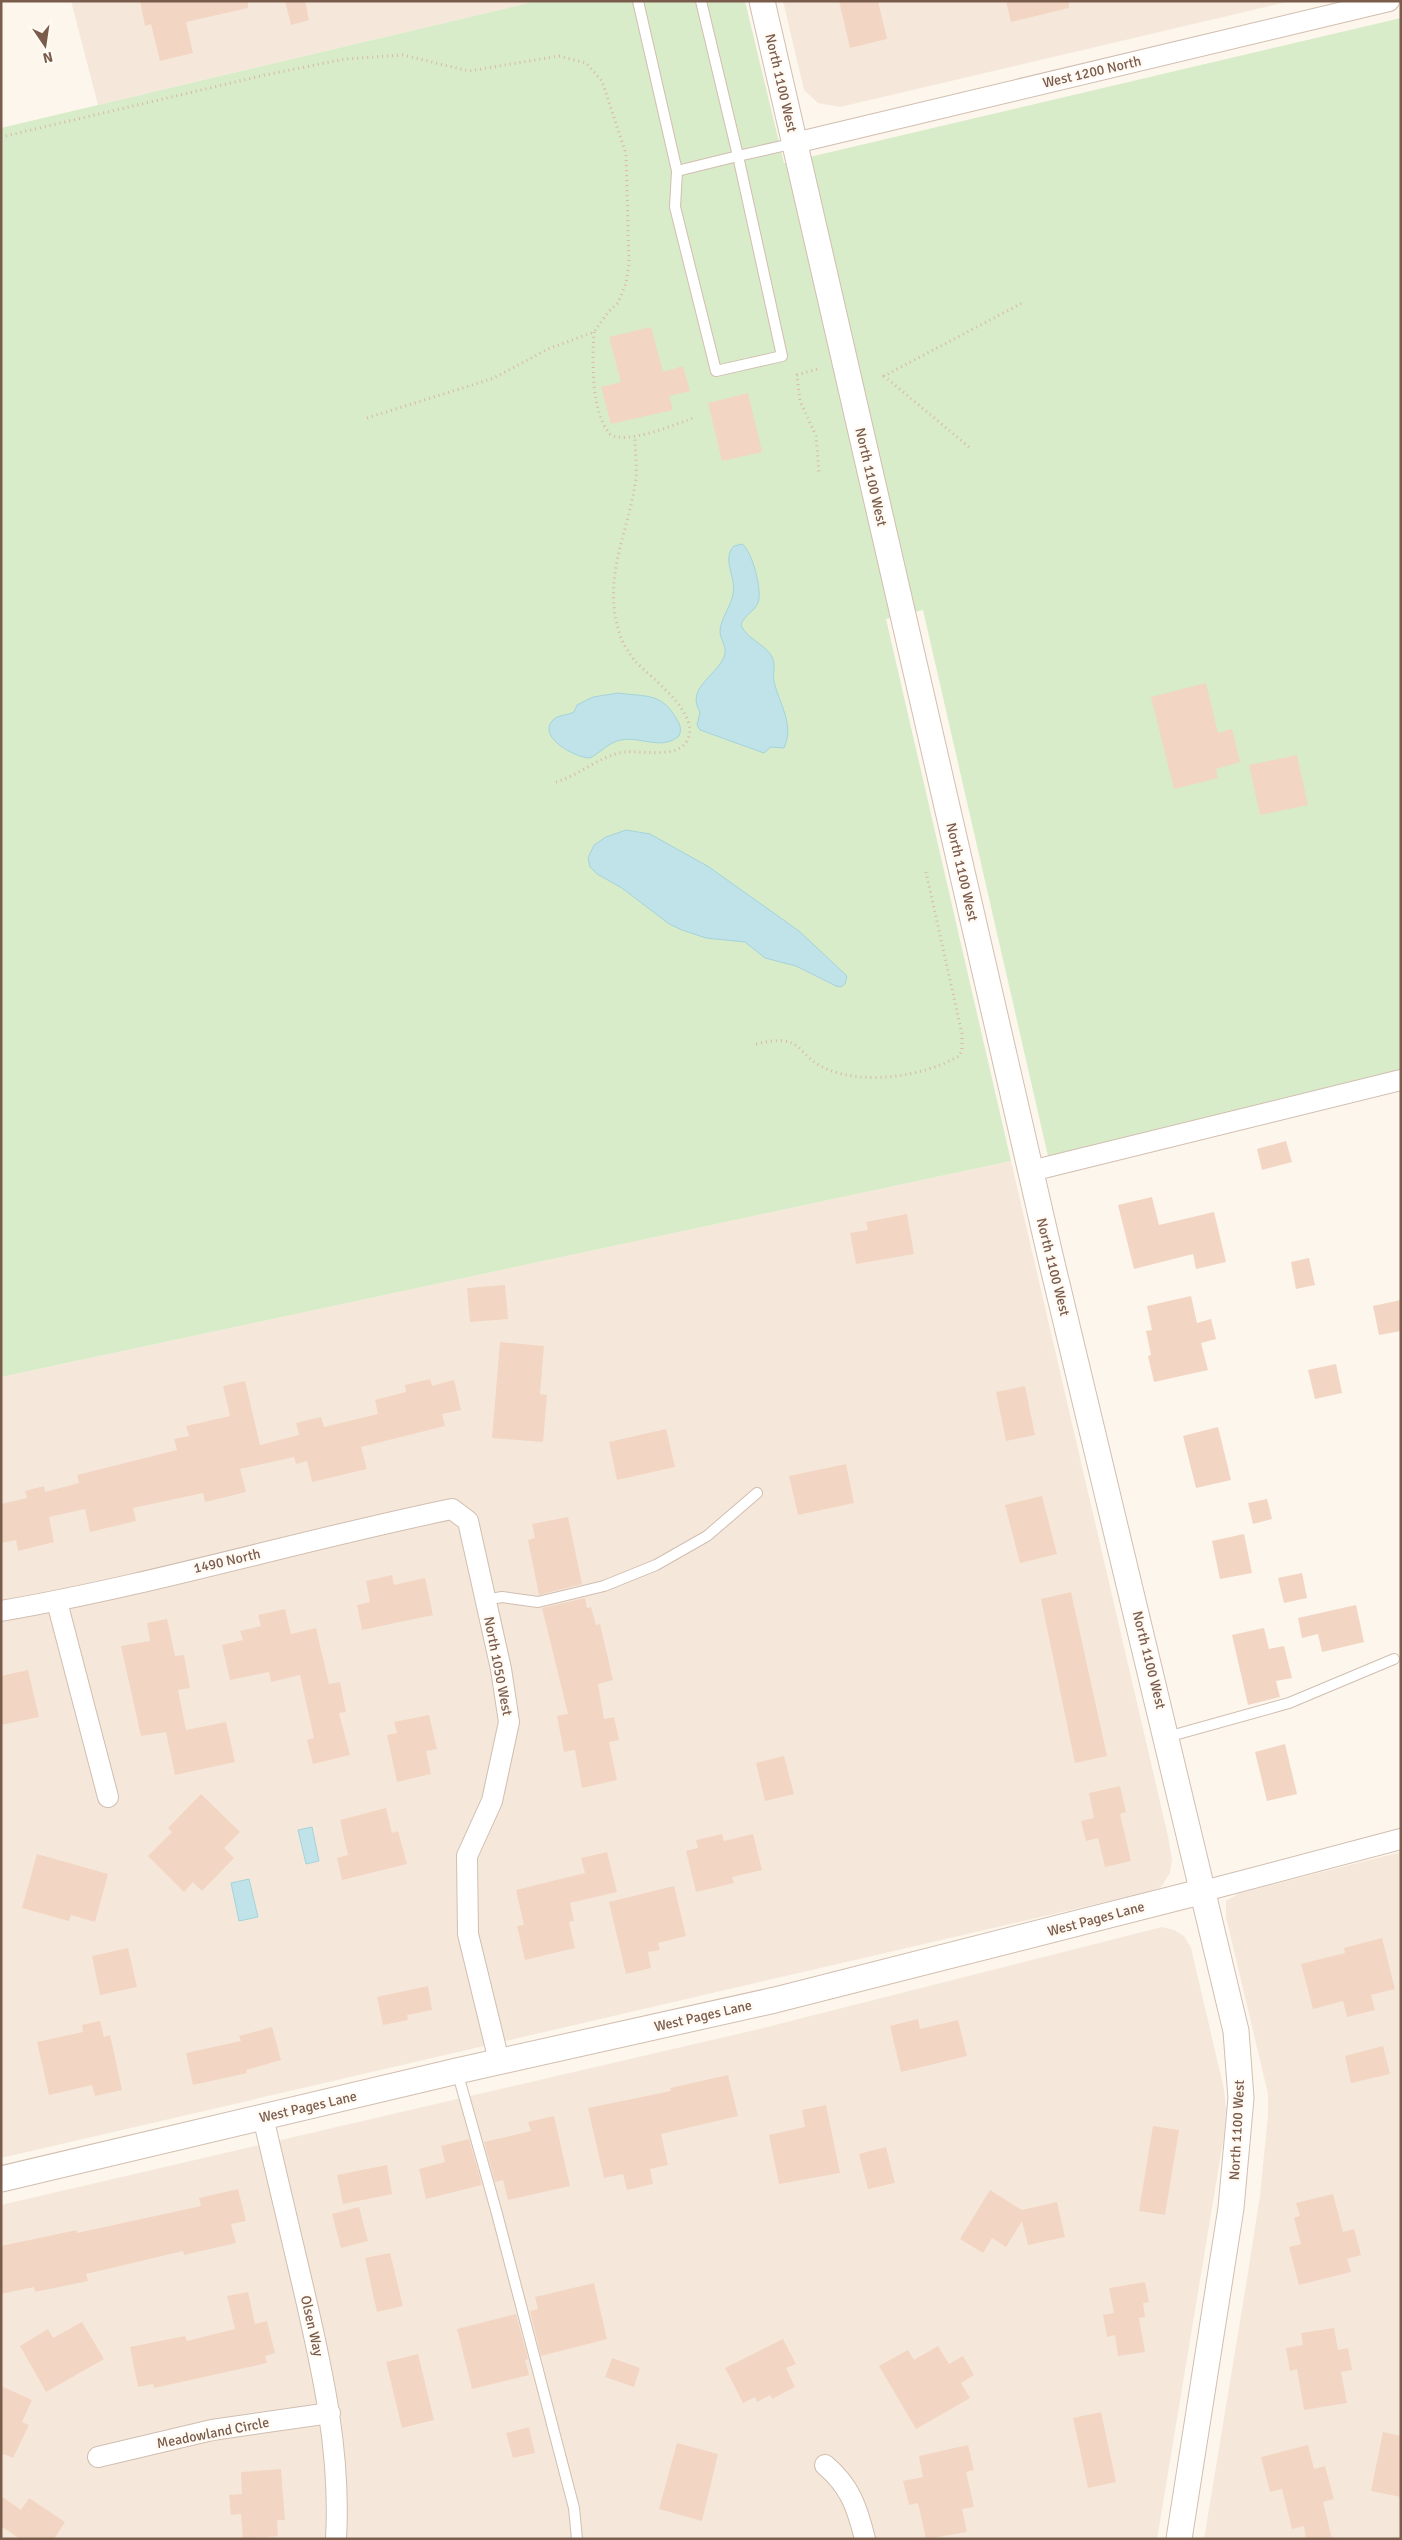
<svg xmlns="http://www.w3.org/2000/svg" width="1402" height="2540" viewBox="0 0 1402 2540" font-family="Signika,sans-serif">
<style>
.residential{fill:#f5e8da}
.green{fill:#d8ecc9}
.water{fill:#bfe3e8;stroke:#a5d3da}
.building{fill:#f3d5c3}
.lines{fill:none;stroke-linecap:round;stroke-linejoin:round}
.service-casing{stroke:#d1beb0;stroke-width:12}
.minor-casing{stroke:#d1beb0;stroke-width:22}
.tertiary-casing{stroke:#d1beb0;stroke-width:27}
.path{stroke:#d9b8a5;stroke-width:3;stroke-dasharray:1 4;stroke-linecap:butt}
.service{stroke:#fff;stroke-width:10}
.minor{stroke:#fff;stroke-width:20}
.tertiary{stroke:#fff;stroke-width:25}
.labels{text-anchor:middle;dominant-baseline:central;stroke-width:5;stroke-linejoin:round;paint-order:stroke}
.street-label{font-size:14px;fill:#7a5c4d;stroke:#fffaf3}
</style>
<rect width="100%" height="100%" fill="#fdf6ec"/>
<path class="residential" d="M71,1H537L98,105Z
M783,1H1291L840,107L818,103L804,90Z
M1011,1161L1168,1836L1172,1860L1170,1873L1161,1887L1144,1893L1,2158V1377Z
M1401,1852V2539H1204L1246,2285L1260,2196L1268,2115V2094L1226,1917V1901L1239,1893Z
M1162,1927L1174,1930L1184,1936L1191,1948L1224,2089L1226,2109L1224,2136L1157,2539H1V2205L755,2030Z"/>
<path class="green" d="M537,1H745L784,163L1401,18V1075L1048,1156L923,610L886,619L1011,1161L1,1377V128Z"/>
<path class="water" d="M742,544C752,550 763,592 758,603C754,612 744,615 741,625C747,639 763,643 771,655C777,664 772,672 774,681C779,704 795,724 784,748L771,747L764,753L700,730L697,725L700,712C684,687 722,673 725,653C726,645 720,639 720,631C721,617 731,607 733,594C737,579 721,559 734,546Z
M618,693C645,697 661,692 676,718C680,724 682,729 679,736C661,751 641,736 621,740C609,742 600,753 590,758C576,758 538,738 552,721C558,714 567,716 574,712L577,705L593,697Z
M626,830L650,834L709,867L799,931L847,976L845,984L841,987L836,986L796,966L765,958L745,942L706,938L682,930L669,924L622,888L597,874L590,867L588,858L594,845L606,837Z
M312,1827L319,1861L306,1864L298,1830Z
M249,1879L258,1917L239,1921L231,1883Z"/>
<path class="building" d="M140,1H248V8L186,22L193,53L160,61L151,24L145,26Z
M285,1H305L309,20L291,25Z
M839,1H878L887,39L850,48Z
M1006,1H1069V8L1011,22Z
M651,327L663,372L683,366L690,391L669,396L673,410L611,424L601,387L621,382L609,337Z
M748,393L762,452L722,461L708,403Z
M1206,683L1218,733L1232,729L1240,762L1216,769L1218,778L1174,789L1151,697Z
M1297,755L1308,805L1260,815L1249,765Z
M1286,1141L1292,1162L1262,1170L1257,1149Z
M1152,1197L1159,1225L1214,1212L1226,1262L1196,1269L1193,1254L1134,1269L1118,1205Z
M907,1214L914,1254L856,1264L850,1233L868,1230L866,1222Z
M1309,1258L1315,1285L1296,1289L1291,1262Z
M505,1285L508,1319L470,1322L467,1288Z
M1191,1296L1197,1323L1211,1319L1216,1339L1201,1343L1208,1370L1154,1382L1148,1356L1151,1355L1146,1331L1152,1330L1147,1306Z
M1401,1300V1331L1379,1335L1373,1306Z
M500,1342L544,1346L540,1394L547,1395L543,1442L492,1438Z
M1336,1364L1342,1393L1315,1399L1308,1370Z
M430,1379L432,1386L454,1380L461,1410L442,1414L445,1426L361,1447L367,1469L312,1482L307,1461L296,1464L294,1457L240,1469L246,1492L205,1502L203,1493L133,1508L136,1521L90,1532L85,1509L49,1517L54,1542L18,1551L16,1540L1,1543V1504L27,1498L25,1491L44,1486L45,1492L79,1483L77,1475L177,1450L174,1439L189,1436L186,1426L230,1416L223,1386L245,1381L260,1445L299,1435L296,1423L321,1417L324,1427L378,1414L375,1400L406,1392L405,1385Z
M1025,1386L1035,1435L1006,1441L996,1392Z
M1218,1427L1231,1480L1196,1488L1183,1436Z
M666,1429L675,1467L617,1480L609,1442Z
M846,1464L854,1503L798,1515L789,1476Z
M1042,1496L1057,1554L1020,1563L1005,1505Z
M1267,1499L1272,1519L1253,1524L1248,1503Z
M568,1517L582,1584L539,1595L528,1540L535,1538L532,1524Z
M1244,1534L1252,1573L1220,1579L1212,1541Z
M1302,1573L1307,1598L1284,1603L1278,1578Z
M392,1575L394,1585L425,1578L433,1615L362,1630L357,1605L370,1602L366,1581Z
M1071,1592L1107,1756L1075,1763L1041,1599Z
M585,1598L587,1608L591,1607L596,1625L600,1624L613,1680L598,1684L604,1719L614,1717L619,1740L609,1742L617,1780L582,1788L575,1750L564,1752L557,1716L568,1714L542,1608Z
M1356,1605L1364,1642L1322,1652L1318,1634L1302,1638L1298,1618Z
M285,1609L291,1634L316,1628L329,1684L340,1682L346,1712L339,1713L350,1755L313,1764L307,1740L314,1738L300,1675L271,1682L269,1672L230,1680L222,1645L243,1640L240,1631L261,1626L258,1615Z
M167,1619L175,1656L184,1655L190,1688L178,1690L186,1730L226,1722L235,1762L175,1775L166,1732L141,1736L121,1646L150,1641L147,1623Z
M1264,1628L1269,1649L1284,1646L1292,1678L1276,1681L1280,1697L1248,1705L1232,1635Z
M28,1670L39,1717L1,1725V1676Z
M429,1715L437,1749L426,1751L431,1774L397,1782L387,1735L397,1733L394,1722Z
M1285,1744L1297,1794L1267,1801L1255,1752Z
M784,1756L794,1794L765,1801L756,1763Z
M1120,1786L1126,1812L1120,1814L1131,1861L1105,1867L1098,1838L1086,1841L1081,1821L1094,1818L1089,1793Z
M201,1794L240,1832L224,1848L234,1858L202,1891L193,1882L184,1892L148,1856L172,1832L168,1828Z
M386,1808L392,1833L398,1831L407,1864L342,1880L337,1858L348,1855L340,1820Z
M722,1834L724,1841L753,1834L762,1870L732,1877L734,1883L696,1892L686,1851L698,1848L696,1840Z
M607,1852L617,1892L570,1903L574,1921L569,1922L575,1948L525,1960L517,1926L524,1925L516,1890L585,1873L581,1858Z
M37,1854L108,1874L95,1922L71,1915L69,1921L22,1908Z
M674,1886L686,1936L658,1943L660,1950L648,1952L651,1968L626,1974L609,1902Z
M1382,1938L1395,1989L1371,1995L1375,2010L1347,2017L1343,2001L1313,2009L1301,1964L1345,1953L1344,1948Z
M128,1948L137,1987L100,1995L92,1956Z
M428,1986L432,2010L407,2015L408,2020L383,2025L377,1997Z
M918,2019L920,2029L958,2020L967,2056L901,2072L890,2026Z
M100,2021L104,2037L110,2035L122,2090L95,2096L92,2085L49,2095L37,2042L83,2032L82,2025Z
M272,2027L281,2060L246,2070L247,2073L193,2085L186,2053L241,2041L239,2036Z
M1383,2046L1390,2074L1351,2083L1345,2056Z
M728,2075L738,2116L661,2134L668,2165L650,2169L653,2184L627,2190L623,2174L604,2178L588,2108L671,2091L670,2088Z
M826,2105L840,2173L779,2184L769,2135L805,2127L802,2110Z
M554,2116L570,2186L508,2200L503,2180L495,2182L484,2142L531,2131L528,2122Z
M1153,2126L1179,2130L1165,2215L1139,2211Z
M469,2139L482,2185L426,2199L419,2169L445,2162L441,2146Z
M886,2147L895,2183L868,2189L859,2154Z
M387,2165L392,2194L343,2204L337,2175Z
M238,2189L246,2221L231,2224L236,2243L184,2255L183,2251L86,2274L88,2281L35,2292L34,2287L1,2294V2246L77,2230V2233L201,2206L199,2198Z
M990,2190L1022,2210L1057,2202L1065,2237L1028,2245L1022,2221L1006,2247L992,2238L983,2253L960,2239Z
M1333,2194L1343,2232L1354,2229L1361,2255L1347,2259L1351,2272L1299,2285L1289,2247L1301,2244L1294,2218L1300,2216L1296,2203Z
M359,2207L368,2241L341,2248L332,2214Z
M390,2253L403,2306L377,2312L365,2258Z
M1145,2282L1149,2302L1143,2303L1145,2317L1139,2318L1145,2352L1118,2356L1115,2335L1107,2337L1103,2315L1114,2313L1109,2288Z
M594,2283L607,2339L541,2356L530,2311L538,2309L535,2297Z
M248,2292L255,2324L267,2321L275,2353L265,2356L267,2363L154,2388L153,2384L138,2387L130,2347L185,2336L187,2341L235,2329L227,2296Z
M516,2314L528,2359L525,2360L529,2375L472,2389L457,2329Z
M82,2322L104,2359L46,2392L20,2346L48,2329L53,2338Z
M1334,2328L1338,2350L1348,2348L1352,2370L1341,2372L1347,2403L1304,2410L1297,2369L1290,2371L1286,2348L1303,2345L1301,2333Z
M783,2339L796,2364L786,2368L795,2387L772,2399L770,2395L757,2402L755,2397L743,2403L725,2368Z
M938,2346L949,2364L963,2356L974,2375L961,2383L970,2398L916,2429L879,2366L908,2350L914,2360Z
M418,2354L434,2420L402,2428L386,2362Z
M612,2358L640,2368L634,2387L605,2377Z
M1,2386L32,2400L22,2422L29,2425L13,2458L1,2453Z
M1101,2412L1116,2482L1088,2488L1073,2418Z
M529,2427L535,2453L513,2458L506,2433Z
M1383,2432L1401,2436V2497L1371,2491Z
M677,2443L718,2454L702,2521L659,2509Z
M968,2445L974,2470L966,2472L974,2507L962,2509L967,2532L926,2539L918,2503L909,2505L903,2481L923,2477L919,2456Z
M1308,2445L1314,2469L1325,2466L1334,2499L1323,2502L1332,2539H1306L1304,2526L1292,2529L1282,2489L1270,2492L1261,2457Z
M281,2469L285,2520H277L278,2536L243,2539L241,2514L231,2515L229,2495L242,2494L241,2472Z
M1,2496L21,2510L29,2498L65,2522L54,2539H20L1,2526Z"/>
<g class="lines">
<g class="service-casing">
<path id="service" d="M638,1L677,171L675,207L716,371L782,356L738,156L677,171
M701,1L738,156L795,143
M485,1600L502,1597L538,1602L604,1586L656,1565L707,1536L757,1493
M1167,1737L1289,1703L1394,1659
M457,2071L496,2210L574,2508L577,2539"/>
</g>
<g class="minor-casing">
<path id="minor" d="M795,143L1389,1
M1031,1171L1401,1080
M57,1602L108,1797
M1,1611C153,1585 301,1540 452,1509L468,1521L501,1669L509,1722L492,1801L467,1856L468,1934L499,2061
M1204,1891L1401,1839
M263,2117C277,2175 290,2233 304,2291C323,2373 341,2454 336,2539
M98,2457L212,2430L330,2413
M825,2465C850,2486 857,2507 865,2539"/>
</g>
<g class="tertiary-casing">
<path id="tertiary" d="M762,1L1050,1255L1236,2031L1241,2098L1231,2208L1179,2539
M1,2179L457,2071L775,2000L1204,1891"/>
</g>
<path class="path" d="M1,137L265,75L345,59L403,55L469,71L559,56L586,63L602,81L626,154L629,264L626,283L618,303L609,311L594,332L548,349L494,378L364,419
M594,332C592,359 591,413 610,434C625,446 679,423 696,417
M817,369L797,375L800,401L816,436L819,473
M969,447L884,376L1024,302
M556,782C580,775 601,755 625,752C643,750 678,760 688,739C700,713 650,677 635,661C629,653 623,644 620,635C601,576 629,533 636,478C637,465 635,450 635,437
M756,1044C807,1032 792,1055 829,1070C868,1085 924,1076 959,1056L962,1051V1034L926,872"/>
<use href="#service" class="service"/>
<use href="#minor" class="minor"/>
<use href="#tertiary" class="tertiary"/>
</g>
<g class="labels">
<g class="street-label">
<text transform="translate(1092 72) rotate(-13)">West 1200 North</text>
<text transform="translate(781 83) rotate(77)">North 1100 West</text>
<text transform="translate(871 477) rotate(77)">North 1100 West</text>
<text transform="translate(962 872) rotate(77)">North 1100 West</text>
<text transform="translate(1053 1267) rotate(76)">North 1100 West</text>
<text transform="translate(227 1561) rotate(-13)">1490 North</text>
<text transform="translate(1149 1660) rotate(76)">North 1100 West</text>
<text transform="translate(498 1666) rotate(79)">North 1050 West</text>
<text transform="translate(1096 1919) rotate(-15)">West Pages Lane</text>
<text transform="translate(703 2016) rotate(-13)">West Pages Lane</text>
<text transform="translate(308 2107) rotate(-13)">West Pages Lane</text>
<text transform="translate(1237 2130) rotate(-87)">North 1100 West</text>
<text transform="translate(312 2326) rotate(77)">Olsen Way</text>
<text transform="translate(213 2433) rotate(-11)">Meadowland Circle</text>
</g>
</g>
<rect width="1402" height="2540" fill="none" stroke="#7a5c4d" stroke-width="5"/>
<g transform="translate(45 45) rotate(167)" stroke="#fffaf3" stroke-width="4" paint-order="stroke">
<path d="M0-4L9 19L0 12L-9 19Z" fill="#7a5c4d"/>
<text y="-8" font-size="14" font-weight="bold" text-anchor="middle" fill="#7a5c4d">N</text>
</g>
</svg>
